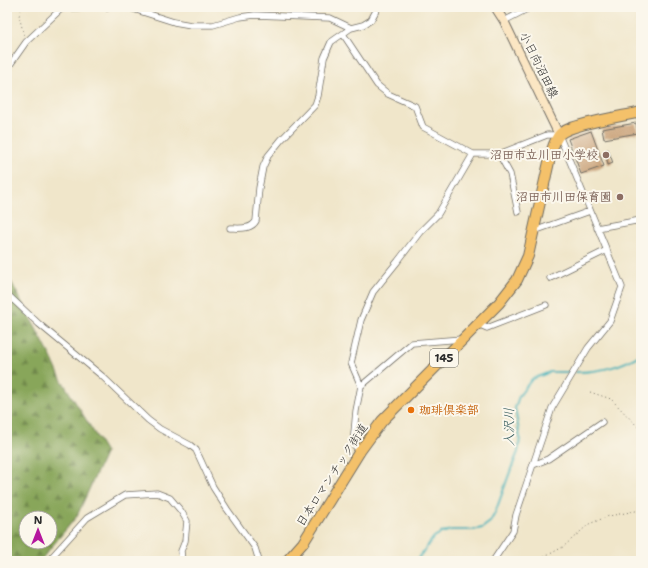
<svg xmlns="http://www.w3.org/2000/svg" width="648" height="568" viewBox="0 0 648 568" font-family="'Shantell Sans','Klee One',sans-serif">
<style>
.forest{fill:url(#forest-firs);stroke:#5a6842;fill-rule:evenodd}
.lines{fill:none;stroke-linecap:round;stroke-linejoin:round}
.stream{stroke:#44b3bb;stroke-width:2}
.building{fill:#c9a178}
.street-casing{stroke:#706c63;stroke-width:7}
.secondary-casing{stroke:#706c63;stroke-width:10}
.highway-casing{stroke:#706c63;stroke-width:12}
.path{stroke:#706c63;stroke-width:1;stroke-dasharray:1 3;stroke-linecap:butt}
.street{stroke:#fff;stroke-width:5.5}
.secondary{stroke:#fbe6c3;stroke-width:8}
.highway{stroke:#f4c16a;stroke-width:10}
.education-dot{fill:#8d6e63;stroke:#fbf7ec;stroke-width:1.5}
.food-dot{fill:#e8710a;stroke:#fbf7ec;stroke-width:1.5}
.labels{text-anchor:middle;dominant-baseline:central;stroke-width:4;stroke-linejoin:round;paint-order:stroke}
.shield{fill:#fbf7ec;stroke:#696865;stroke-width:1}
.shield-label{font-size:11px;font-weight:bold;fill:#2b2b2b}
.street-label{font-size:12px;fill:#2b2b2b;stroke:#fbf7ec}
.education-label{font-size:12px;font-weight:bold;fill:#785e54;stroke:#fbf7ec;text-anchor:end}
.food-label{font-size:12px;font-weight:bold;fill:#c56008;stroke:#fbf7ec;text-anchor:start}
.water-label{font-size:13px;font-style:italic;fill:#345b5d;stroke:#fbf7ec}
</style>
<defs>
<pattern id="forest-firs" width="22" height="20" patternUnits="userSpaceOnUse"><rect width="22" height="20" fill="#88a65a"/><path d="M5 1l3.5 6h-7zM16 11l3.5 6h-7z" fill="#6f874b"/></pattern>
</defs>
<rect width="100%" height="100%" fill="#fbf7ec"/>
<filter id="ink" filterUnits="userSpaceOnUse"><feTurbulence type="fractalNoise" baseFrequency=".025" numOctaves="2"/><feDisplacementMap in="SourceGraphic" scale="8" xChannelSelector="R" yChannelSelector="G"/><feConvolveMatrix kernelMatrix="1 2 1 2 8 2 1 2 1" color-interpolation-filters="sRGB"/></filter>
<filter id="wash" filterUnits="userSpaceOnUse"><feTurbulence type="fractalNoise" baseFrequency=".012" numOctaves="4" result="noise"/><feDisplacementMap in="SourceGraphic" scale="16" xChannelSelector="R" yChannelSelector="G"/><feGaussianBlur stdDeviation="0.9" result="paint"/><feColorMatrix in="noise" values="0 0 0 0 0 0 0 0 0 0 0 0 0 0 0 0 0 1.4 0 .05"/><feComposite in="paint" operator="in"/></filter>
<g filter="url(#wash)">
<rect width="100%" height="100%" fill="#f0e6ca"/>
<path class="forest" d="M7,274L51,357L61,379L106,452L77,516L40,561H7ZM26,518H50V542H26Z"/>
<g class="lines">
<path class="stream" d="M576,372C600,372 621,367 641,354
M416,561L434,537L441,533L451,530H473L482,528L490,522L495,513L511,469L518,452L520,438L515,408L519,396L532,379L550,372H571"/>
</g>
<g id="blocks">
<path class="building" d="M636,123L638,133L604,139L602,129Z
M591,131L604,166L581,174L568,139Z
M608,149L613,163L608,165L605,150Z"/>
</g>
</g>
<g filter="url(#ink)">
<use href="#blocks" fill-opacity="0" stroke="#706c63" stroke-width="1"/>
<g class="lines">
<g class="street-casing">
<path id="street" d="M127,7L174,22L191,25H213L240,17L255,15L330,18L351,28
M504,21L531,7
M343,34L377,85L388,94L415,106L423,127L473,154
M7,69L26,42L61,9L65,8L107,7
M499,154L510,174L518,212
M230,228C239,228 251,230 256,221L259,188L263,167L268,156L281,140L315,105L318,96L324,58L331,42L351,28L363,25L371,20L378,7
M597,228L641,220
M534,231L590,211
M550,278L607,250
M7,294L39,324L102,376L148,420L160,429L190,445L196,450L213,487L227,509L255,548L259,561
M478,324L487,328L546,305
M361,386L412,343L462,339
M360,451L353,444L356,411L361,386L351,363L361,320L373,292L398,261L420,232L438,214L473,154H499L547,135H559L622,287L610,321L588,348L552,408L516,515L513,531L493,561
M533,465L548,459L602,422
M48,561L87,518L125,495L157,493L170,498L181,511L187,521L185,541L181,551L182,561"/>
</g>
<g class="secondary-casing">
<path id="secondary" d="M495,7L504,21L559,135"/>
</g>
<g class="highway-casing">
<path id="highway" d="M287,561L303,543L360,451L382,421L499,303L517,280L528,256L551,153C553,147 555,139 560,134C571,124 625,116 641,112"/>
</g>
<path class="path" d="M22,7L19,16L24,35
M324,7L328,12
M590,392L611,399L641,430
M537,561L563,547L589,524L609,516L641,510"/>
<use href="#street" class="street"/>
<use href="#secondary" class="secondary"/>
<use href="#highway" class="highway"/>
</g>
</g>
<g class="education-dot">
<circle cx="606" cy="155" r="4"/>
<circle cx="620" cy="197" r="4"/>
</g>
<circle class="food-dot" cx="411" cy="410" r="4"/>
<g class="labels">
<rect class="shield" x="430" y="349" width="28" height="18" rx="3"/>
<g class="shield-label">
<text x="444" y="358">145</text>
</g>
<g class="street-label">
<text transform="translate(539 65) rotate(64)">小日向沼田線</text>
<text transform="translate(332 475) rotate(-57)">日本ロマンチック街道</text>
</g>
<g class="education-label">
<text x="598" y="155">沼田市立川田小学校</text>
<text x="612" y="197">沼田市川田保育園</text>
</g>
<g class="food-label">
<text x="419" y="410">珈琲倶楽部</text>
</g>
<g class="water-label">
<text transform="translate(509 427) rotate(-91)">入沢川</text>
</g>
</g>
<rect width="648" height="568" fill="none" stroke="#fbf7ec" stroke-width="24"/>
<g transform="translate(38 530)"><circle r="19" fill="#fbf7ec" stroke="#a8a59f"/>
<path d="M0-3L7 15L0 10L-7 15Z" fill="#b5179e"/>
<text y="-6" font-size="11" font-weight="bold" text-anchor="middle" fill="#2b2b2b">N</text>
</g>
</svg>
